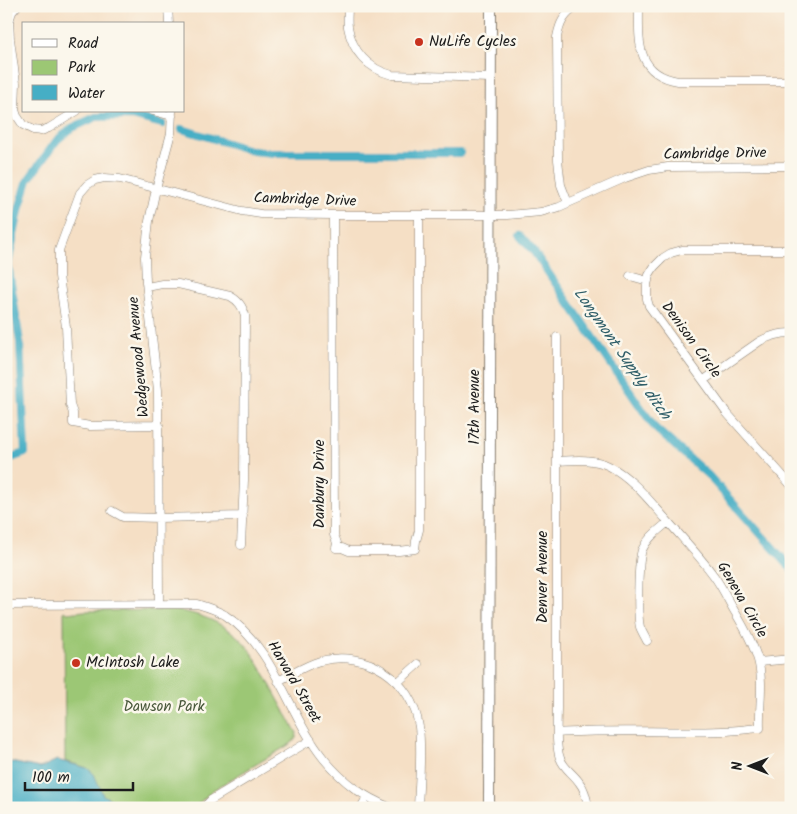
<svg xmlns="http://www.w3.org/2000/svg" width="797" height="814" viewBox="0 0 797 814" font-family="Kalam,sans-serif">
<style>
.green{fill:#9cc774;stroke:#5c7248}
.water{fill:#46aec5;stroke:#316570}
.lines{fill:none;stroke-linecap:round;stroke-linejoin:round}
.canal{stroke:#46aec5;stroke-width:8}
.minor-casing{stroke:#887e70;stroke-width:9}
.major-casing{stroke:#887e70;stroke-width:12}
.minor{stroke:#fff;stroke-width:8}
.major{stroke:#fff;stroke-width:10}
.poi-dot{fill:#c8321e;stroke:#fbf7ec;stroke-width:2}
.labels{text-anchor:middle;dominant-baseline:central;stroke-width:5;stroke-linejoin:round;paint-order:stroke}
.poi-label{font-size:15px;fill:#1c1c1c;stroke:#fbf7ec;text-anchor:start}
.street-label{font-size:15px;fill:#1c1c1c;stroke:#fbf7ec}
.park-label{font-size:15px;fill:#49583b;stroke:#fbf7ec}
.water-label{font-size:16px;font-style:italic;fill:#2f5e68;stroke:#fbf7ec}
</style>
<rect width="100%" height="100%" fill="#fbf7ec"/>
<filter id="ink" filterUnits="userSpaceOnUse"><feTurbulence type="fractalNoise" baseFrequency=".02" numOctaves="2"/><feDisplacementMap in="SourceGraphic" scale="10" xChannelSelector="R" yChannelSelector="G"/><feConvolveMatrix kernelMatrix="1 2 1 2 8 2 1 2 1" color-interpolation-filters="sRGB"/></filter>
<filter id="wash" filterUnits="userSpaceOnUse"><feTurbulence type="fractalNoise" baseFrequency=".0096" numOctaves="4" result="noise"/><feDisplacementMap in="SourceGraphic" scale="20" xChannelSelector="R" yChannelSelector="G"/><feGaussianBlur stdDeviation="1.12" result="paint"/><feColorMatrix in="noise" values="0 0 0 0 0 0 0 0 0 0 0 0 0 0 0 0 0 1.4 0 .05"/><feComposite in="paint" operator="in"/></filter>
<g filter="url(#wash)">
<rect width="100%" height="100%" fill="#f5dfc5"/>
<path class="green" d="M174,610C197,613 220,621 238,637C250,647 257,662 265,675C275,694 286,714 297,733L296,738L292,743L213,790L194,808H125L103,795L87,768L65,761L64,611L68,613L84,611Z"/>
<path class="water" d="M57,760L87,768L94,774L103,795L125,808H6V761L40,768Z"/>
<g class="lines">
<path class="canal" d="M182,129L253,151L274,153H460
M520,236L534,252L655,428L708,475L791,568
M6,460L25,453L20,342L8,264L20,206L28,180L57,140L72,128L96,117L132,116L162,124"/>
</g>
</g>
<g filter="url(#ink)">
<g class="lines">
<g class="minor-casing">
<path id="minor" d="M17,6L12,12L9,21L10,39L16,83L15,110L17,116L23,125L33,130L41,131L49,128L77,111
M168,6L169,24
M348,6C348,13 347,20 348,27C352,51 368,69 392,75L491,78
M639,6C639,40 635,74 678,81H791
M153,111L172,116
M568,203L561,185L558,160L557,37C560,22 564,15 577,6
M333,215L334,535L337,543L336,548H342L349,551H399L415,549L416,541L419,530V215
M791,250H682L671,253L663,258L654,267L649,275L647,285V299L649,306L726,412L791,485
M630,276L648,281
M147,287L162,284H178L230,296C239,301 242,306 245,315L244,480L241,545
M557,337V707C557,721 555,746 560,758C564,769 573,773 579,782C585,789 587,799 588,808
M704,380L760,341C770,336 780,333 791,333
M159,425L90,426L73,423V413L70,405L66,327L59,276V250L80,193L87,185L95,180L104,178L120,179L242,211L261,214L333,215H508L541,212L559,207L625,178L649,170L668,167L791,166
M557,461C574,460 593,458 609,466C632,478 648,499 665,518C681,537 699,555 714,576C722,587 728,600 735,612C744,627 753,643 758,660C764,682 759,706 760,728C747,729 735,731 722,731C667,733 612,729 557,733
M112,511L123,517L159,518L243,516
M159,604L158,390L146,282L145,257L149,221L156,189L171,133L172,111
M6,605L197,604C207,607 217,610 225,615C276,649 287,713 324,759C344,783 362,796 391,808
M647,641C645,637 642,632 640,627C637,615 638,561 642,550C647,538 659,530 668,522
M759,662L791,659
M278,681C292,674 306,665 320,661C367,649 412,679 419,727C422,753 419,781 418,808
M398,682L418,664
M203,808L211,800L311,740
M361,808L367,797"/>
</g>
<g class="major-casing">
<path id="major" d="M489,808L491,6"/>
</g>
<use href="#minor" class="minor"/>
<use href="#major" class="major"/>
</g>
</g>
<g class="poi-dot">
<circle cx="419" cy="42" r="5"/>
<circle cx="76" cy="663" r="5"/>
</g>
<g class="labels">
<g class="poi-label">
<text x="429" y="42">NuLife Cycles</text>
<text x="86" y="663">McIntosh Lake</text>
</g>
<g class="street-label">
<text transform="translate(715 154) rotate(-1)">Cambridge Drive</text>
<text transform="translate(305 200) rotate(2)">Cambridge Drive</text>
<text transform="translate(691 340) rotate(54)">Denison Circle</text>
<text transform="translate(139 357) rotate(-95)">Wedgewood Avenue</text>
<text transform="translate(475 407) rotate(-90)">17th Avenue</text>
<text transform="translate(320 484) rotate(-90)">Danbury Drive</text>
<text transform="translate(543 577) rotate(-90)">Denver Avenue</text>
<text transform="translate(742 600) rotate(60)">Geneva Circle</text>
<text transform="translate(294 682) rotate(60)">Harvard Street</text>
</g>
<g class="park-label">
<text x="164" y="707">Dawson Park</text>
</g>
<g class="water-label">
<text transform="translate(622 354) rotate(55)">Longmont Supply ditch</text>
</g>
</g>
<rect width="797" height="814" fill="none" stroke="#fbf7ec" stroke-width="25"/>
<rect x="22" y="22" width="162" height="90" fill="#fbf7ec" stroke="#a29f99"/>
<rect x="32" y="39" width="25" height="8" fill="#ffffff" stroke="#a29f99"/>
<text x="68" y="48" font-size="15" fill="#1c1c1c">Road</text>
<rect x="32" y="60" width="25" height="15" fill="#9cc774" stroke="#a29f99"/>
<text x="68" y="72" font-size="15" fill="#1c1c1c">Park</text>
<rect x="32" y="85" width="25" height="15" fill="#46aec5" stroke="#a29f99"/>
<text x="68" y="98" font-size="15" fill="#1c1c1c">Water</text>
<g transform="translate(750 766) rotate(270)" stroke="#fbf7ec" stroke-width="4" paint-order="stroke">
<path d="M0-4L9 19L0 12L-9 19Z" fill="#1c1c1c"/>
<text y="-8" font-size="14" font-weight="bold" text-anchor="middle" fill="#1c1c1c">N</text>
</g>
<path d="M25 782v8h108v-8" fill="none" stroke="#1c1c1c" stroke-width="2.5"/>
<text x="32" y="782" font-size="15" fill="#1c1c1c" stroke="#fbf7ec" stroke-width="4" paint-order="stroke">100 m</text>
</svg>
